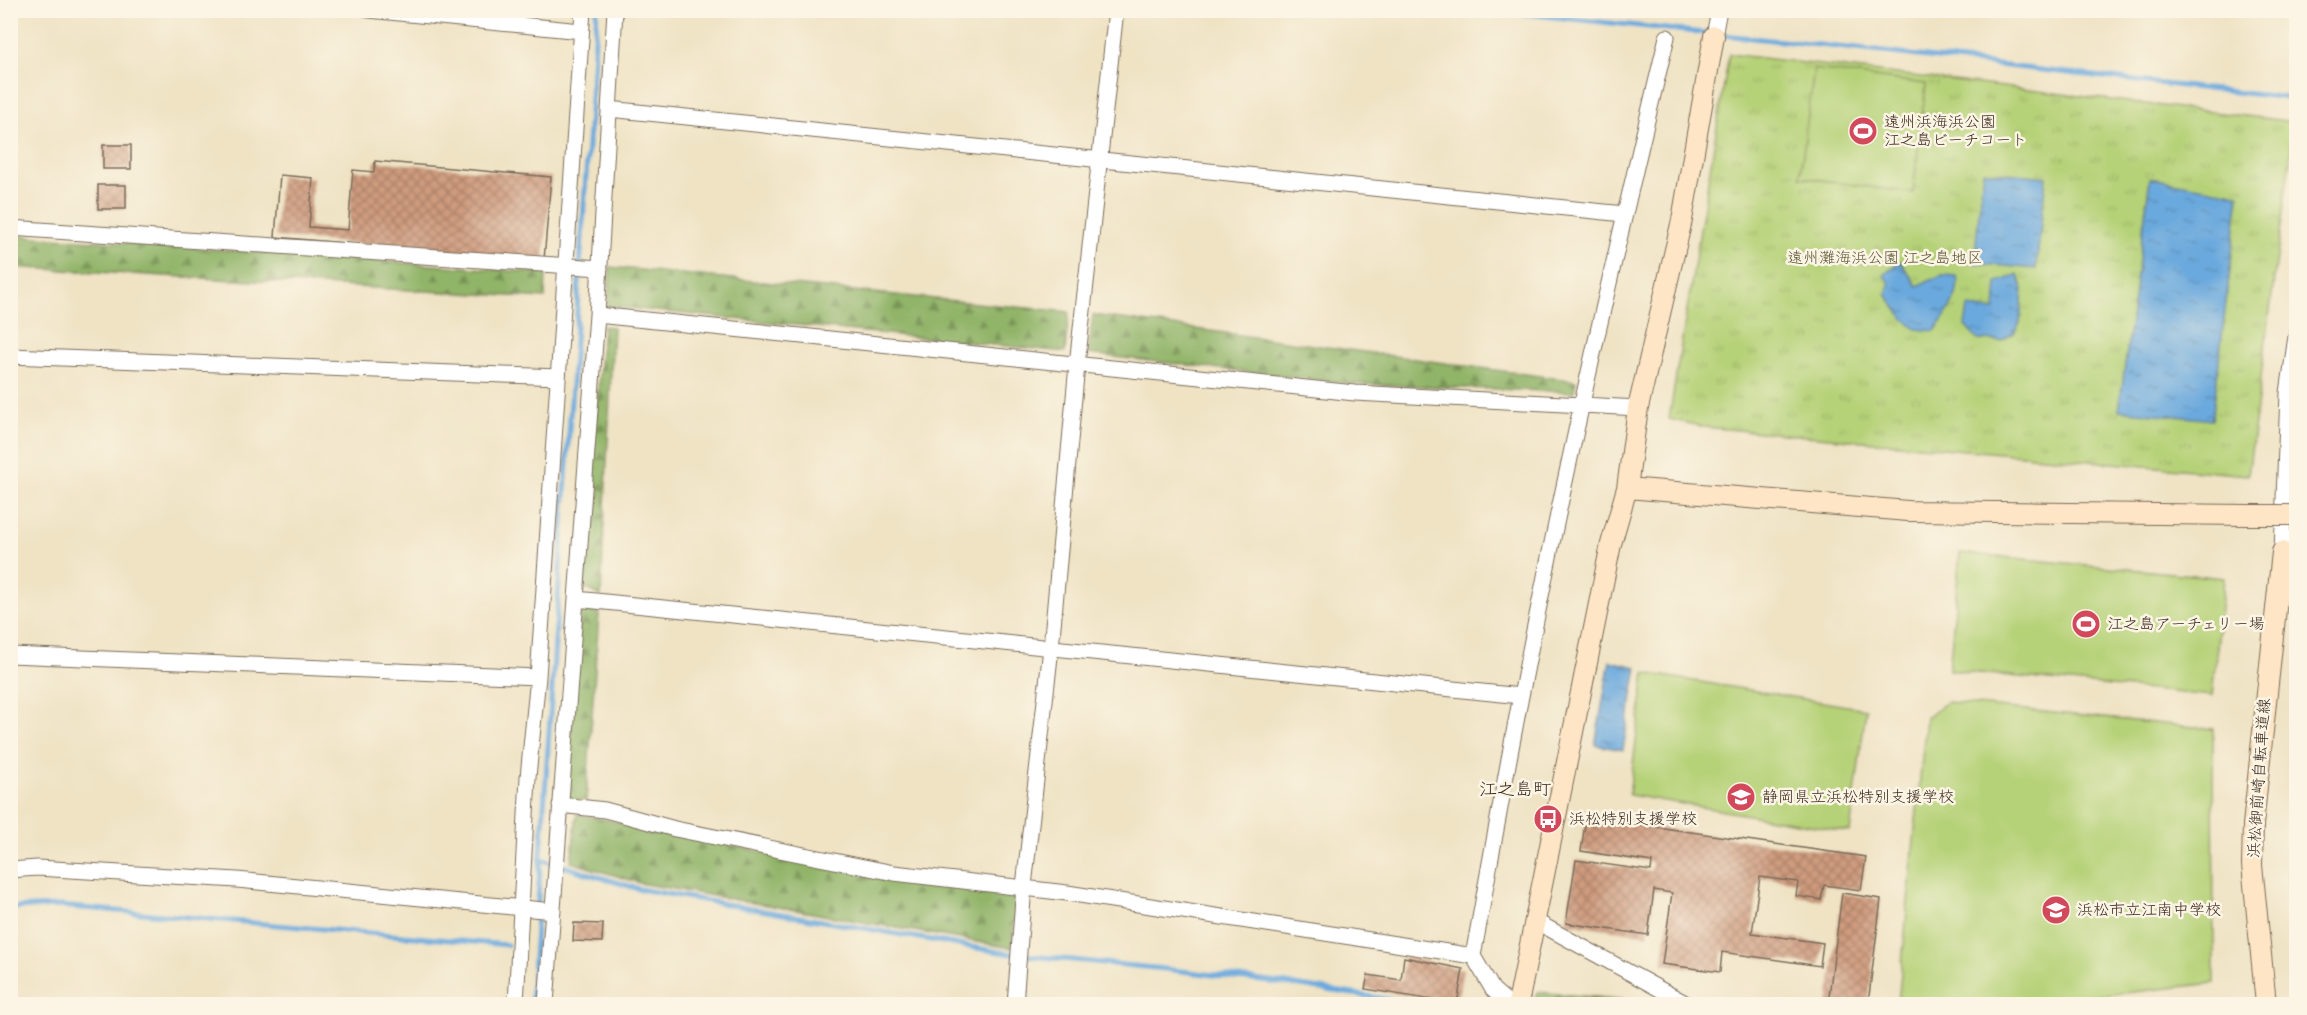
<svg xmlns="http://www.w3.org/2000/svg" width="2307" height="1015" viewBox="0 0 2307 1015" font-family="Pangolin,'Klee One',sans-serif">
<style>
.forest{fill:url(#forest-firs);stroke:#666f43;stroke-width:1.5}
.park{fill:url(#park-tufts);stroke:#787e4b;stroke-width:1.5}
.garden{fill:#b6d278;stroke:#787e4b;stroke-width:1.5}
.water{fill:url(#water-ripples);stroke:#526a7e;stroke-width:1.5}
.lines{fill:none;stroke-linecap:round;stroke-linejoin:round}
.stream{stroke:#6aa9dd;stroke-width:5}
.building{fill:url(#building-cross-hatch)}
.street-casing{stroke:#7a6b58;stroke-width:17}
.secondary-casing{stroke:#7a6b58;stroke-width:22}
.street{stroke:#fff;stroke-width:15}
.secondary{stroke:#fde5c5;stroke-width:20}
.secondary-bridge-casing{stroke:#7a6b58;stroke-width:22;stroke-linecap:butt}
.secondary-bridge{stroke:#fde5c5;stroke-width:20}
.labels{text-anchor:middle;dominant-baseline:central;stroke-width:5;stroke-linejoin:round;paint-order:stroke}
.poi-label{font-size:16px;fill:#3b2a1e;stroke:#fcf5e5;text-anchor:start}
.park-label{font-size:16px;fill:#5a5434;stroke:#fcf5e5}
.street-label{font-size:16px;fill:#3b2a1e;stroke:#fcf5e5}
.neighbourhood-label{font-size:18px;fill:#3b2a1e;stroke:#fcf5e5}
</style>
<defs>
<pattern id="forest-firs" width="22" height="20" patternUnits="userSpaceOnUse" patternTransform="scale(1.5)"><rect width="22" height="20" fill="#90b468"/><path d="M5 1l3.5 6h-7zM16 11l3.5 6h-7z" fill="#779355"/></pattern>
<pattern id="park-tufts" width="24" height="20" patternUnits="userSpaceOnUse" patternTransform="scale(1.5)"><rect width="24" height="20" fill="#b6d278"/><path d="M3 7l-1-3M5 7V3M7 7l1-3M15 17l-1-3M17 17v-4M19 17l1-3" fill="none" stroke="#9db467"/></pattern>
<pattern id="water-ripples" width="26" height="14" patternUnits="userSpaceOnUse" patternTransform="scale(1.5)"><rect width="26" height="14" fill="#6aa9dd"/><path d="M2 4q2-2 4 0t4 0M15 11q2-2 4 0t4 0" fill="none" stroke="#588ab3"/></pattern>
<pattern id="building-cross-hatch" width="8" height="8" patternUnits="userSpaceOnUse" patternTransform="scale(1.5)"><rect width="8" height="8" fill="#cf9b7e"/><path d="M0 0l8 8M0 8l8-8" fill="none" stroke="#a97f67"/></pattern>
</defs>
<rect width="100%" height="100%" fill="#fcf5e5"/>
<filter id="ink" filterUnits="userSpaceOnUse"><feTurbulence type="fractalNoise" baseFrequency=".0167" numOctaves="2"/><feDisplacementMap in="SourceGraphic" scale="12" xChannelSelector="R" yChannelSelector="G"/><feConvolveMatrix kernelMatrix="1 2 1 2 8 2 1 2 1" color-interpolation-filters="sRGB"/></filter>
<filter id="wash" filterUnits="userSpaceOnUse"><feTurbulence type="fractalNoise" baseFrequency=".008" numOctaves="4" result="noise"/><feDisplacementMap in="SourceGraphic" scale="24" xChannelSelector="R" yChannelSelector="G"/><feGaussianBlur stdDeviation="1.35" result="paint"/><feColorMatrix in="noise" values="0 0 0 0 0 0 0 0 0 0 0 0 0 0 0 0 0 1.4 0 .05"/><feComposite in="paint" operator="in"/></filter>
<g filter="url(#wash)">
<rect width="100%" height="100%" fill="#efe3c4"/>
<path class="forest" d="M10,235L546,273L545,298L11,267Z
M610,267L1069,312L1065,352L608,306Z
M1093,315L1576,381L1574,392L1355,384L1088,354Z
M603,326L613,327L601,596L583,587Z
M580,610L599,613L586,801L566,798Z
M577,814L866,873L1007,892L1016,898L1012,948L640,883L571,862Z
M1537,992L1652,1002L1657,1004H1533Z"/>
<path class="park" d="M1729,54L2295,122L2248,475L1704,427L1669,419Z"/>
<path class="garden" d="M1814,69L1926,84L1913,193L1800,177Z
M1960,553L2224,578L2212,696L1949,670Z
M1645,673L1866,709L1850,832L1629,795Z
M1947,702L2213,729L2214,983L2024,1004H1898L1926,718Z"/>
<path class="water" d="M1983,171L2046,177L2036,269L1974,263Z
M2150,178L2239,194L2212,420L2119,410Z
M1900,261L1917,286L1942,275L1957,276C1961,297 1946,314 1935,331L1916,329L1903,318L1886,294L1890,284L1884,275Z
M2018,275L2023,289L2020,323L2014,333L2001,341L1978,340L1965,326L1968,307L1995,310L1997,282Z
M1610,661L1637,667L1623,750L1595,745Z
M2296,765V977L2288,918L2290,838Z"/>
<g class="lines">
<path class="stream" d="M1489,10L1866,50L2296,99
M540,859L639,889L1011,954L1165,969L1294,985L1419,1004
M10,908L60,906L507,945
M531,1004L597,10
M1542,1004H1571"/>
</g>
<g id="blocks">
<path class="building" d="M103,145H131V169H103Z
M375,161L551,177L544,260L275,237L280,175L313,178L309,227L348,230L353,170L374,172Z
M98,185H126V209H98Z
M1586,817L1866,857L1861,890L1824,885L1821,900L1796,896L1798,882L1760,877L1752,933L1823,943L1820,966L1722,952L1720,972L1662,964L1672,893L1654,890L1648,935L1566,923L1576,860L1651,871L1652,862L1581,851Z
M1842,893L1881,899L1868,1004H1828Z
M574,923L603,924L602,942L573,941Z
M1404,957L1463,969L1457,1004L1365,989L1368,975L1401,980Z
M2167,1001V1004H2149V1003Z"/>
</g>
</g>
<g filter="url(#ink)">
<use href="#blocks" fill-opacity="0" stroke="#7a6b58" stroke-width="1.5"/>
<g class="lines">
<g class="street-casing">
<path id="street" d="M369,10L581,31
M1714,36L1719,10
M609,109L1624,214
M10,228L600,268
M597,315L1355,393L1638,408
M10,356L558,377
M2282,552L2288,393L2296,336
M576,599L1521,696
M10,655L538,677
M560,805L605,810L675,829L894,873L1067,893L1473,956L1493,990L1509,1004
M10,870L37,868L237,880L553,911
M1535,921L1687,1004
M1473,956C1489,870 1504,783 1521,696C1564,475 1614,256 1667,37
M516,1004L528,777L538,677L583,10
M546,1004L597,315L615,10
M1015,1004L1024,886L1051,648L1077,365L1116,10"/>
</g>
<g class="secondary-casing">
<path id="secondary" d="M1627,488L1908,511L2247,515
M1518,1004L1611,544L1627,488L1638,408L1682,220L1714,36
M2266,1004L2252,865L2253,825L2282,552"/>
</g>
<use href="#street" class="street"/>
<use href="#secondary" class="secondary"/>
<g class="secondary-bridge-casing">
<path id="secondary-bridge" d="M2247,515H2296"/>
</g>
<use href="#secondary-bridge" class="secondary-bridge"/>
</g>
</g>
<defs>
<g id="stadium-disc" transform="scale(1.5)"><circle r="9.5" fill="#d1495b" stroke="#fcf5e5"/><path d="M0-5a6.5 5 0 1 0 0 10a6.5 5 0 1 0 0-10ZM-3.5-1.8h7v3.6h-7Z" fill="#fff"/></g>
<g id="school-disc" transform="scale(1.5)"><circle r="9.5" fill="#d1495b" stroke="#fcf5e5"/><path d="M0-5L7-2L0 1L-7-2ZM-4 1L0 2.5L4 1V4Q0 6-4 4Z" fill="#fff"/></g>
<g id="bus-disc" transform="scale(1.5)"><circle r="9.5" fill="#d1495b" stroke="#fcf5e5"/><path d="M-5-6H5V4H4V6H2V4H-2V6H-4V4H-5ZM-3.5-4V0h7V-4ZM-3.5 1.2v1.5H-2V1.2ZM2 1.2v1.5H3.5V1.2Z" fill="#fff"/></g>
</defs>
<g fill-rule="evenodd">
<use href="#stadium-disc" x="1863" y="131"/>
<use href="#stadium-disc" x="2086" y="624"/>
<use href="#school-disc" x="1741" y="797"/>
<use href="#bus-disc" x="1548" y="819"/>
<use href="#school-disc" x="2056" y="910"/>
</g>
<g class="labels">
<g class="poi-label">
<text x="1884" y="122">遠州浜海浜公園<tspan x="1884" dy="18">江之島ビーチコート</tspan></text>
<text x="2107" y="624">江之島アーチェリー場</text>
<text x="1762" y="797">静岡県立浜松特別支援学校</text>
<text x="1569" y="819">浜松特別支援学校</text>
<text x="2077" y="910">浜松市立江南中学校</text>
</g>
<g class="park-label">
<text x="1885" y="258">遠州灘海浜公園 江之島地区</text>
</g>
<g class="street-label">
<text transform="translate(2259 778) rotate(-86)">浜松御前崎自転車道線</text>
</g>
<g class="neighbourhood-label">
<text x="1515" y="789">江之島町</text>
</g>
</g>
<rect width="2307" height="1015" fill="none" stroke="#fcf5e5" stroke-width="36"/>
</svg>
